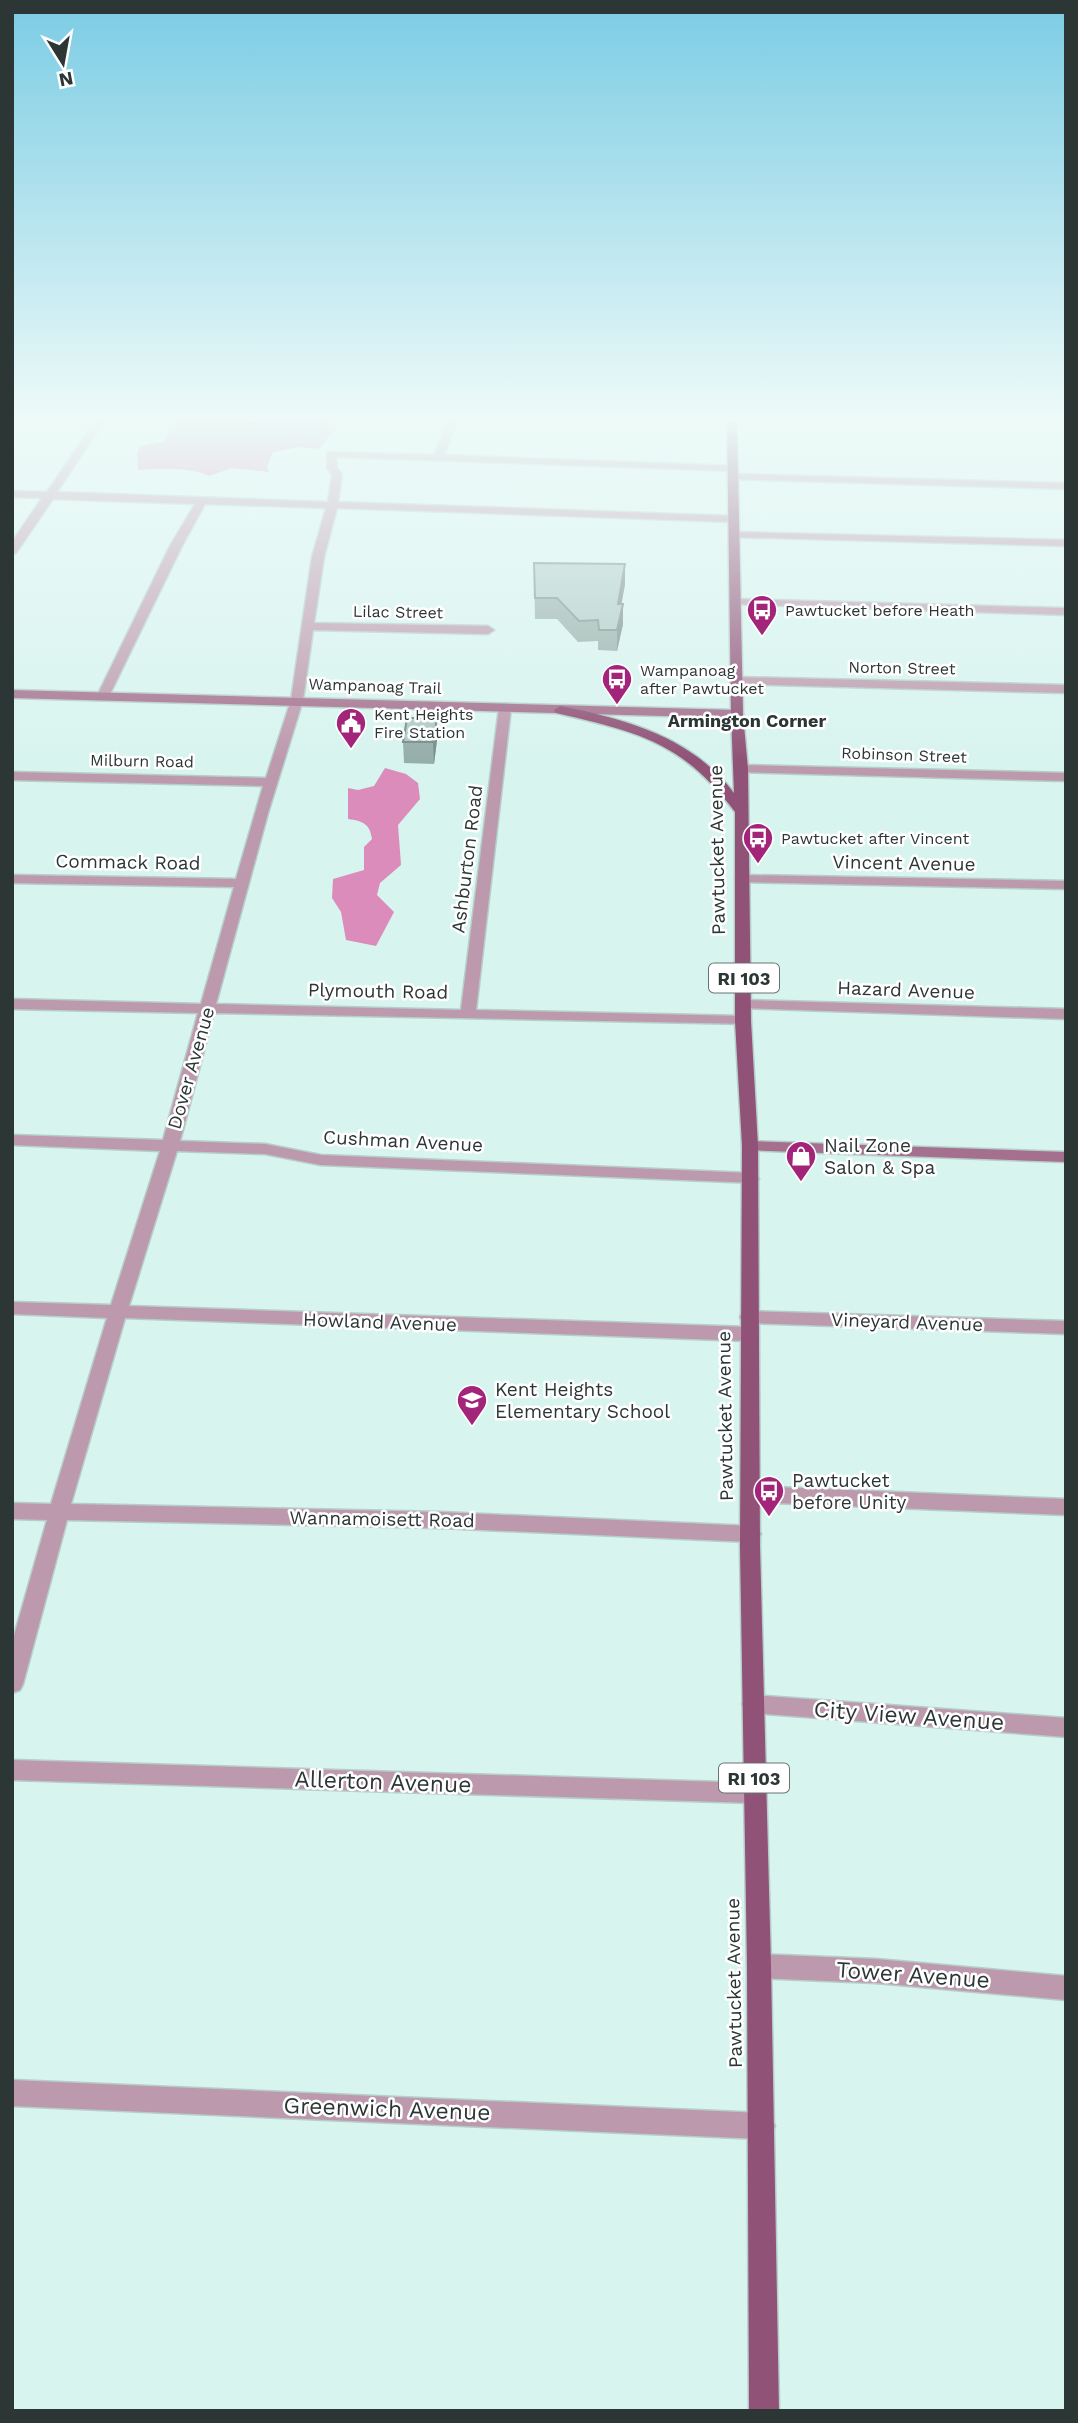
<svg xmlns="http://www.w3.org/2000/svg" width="1078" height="2423" viewBox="0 0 1078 2423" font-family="'Work Sans',sans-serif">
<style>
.forest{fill:#db8cba}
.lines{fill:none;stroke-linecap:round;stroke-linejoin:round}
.street-casing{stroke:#b6ceca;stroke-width:3}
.secondary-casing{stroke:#b6ceca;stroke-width:3}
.primary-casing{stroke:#b6ceca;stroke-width:3}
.street{fill:#bd99ad;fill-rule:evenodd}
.secondary{fill:#a4708d;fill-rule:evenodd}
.primary{fill:#905277;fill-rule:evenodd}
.wall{fill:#96aea9}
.shaded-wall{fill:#7a8d8a}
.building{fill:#afcac5;stroke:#7a8d8a;stroke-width:2}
.labels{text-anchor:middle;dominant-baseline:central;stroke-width:5;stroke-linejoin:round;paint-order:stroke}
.far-poi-label{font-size:16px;fill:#2c3735;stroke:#fff;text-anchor:start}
.far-street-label{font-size:16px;fill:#2c3735;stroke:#fff}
.far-neighbourhood-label{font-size:18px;font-weight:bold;fill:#2c3735;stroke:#fff}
.shield{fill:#fff;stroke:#6b7372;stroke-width:2}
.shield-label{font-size:18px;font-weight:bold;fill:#2c3735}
.street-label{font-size:19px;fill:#2c3735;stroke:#fff}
.poi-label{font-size:19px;fill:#2c3735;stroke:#fff;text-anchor:start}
.near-street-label{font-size:23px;fill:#2c3735;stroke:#fff}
</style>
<rect width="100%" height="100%" fill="#d8f4ef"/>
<path class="forest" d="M173,422H333L337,428L319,449L299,447L273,452L267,467L269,472L232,468L209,476C192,467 157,469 138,470L137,452L141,446L165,441L170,423Z
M385,768L406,774L418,783L420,799L398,825L401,865L380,883L377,895L394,912L376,946L346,940L341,912L332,898L333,879L364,870V847L372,839C370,824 363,821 348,819V788L358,790L374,786Z"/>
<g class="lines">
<g class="street-casing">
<path id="street" d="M94,422H104L57,492L328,502L332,474L327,468V452L434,455L447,422H457L444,455L738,466V470L734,471L336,457L337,468L342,474L338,502L733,516L738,519L733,522L337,508L324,557L314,623L488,626L494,630L488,634L313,630L303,700L268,813L216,1004L461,1010L499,708L505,704L511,708L476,1010L743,1016L751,1021L749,1024L214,1013L180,1141L265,1144L321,1155L750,1173L756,1175L759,1179L756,1183L321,1165L265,1154L177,1151L129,1306L748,1327L755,1329L757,1334L755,1339L748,1341L125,1318L71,1504L440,1512L751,1526L758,1528L761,1534L758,1540L751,1542L440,1528L67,1520L23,1684L20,1690L12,1693V1643L47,1520L12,1519V1503L51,1504L107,1318L12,1314V1302L111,1305L160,1151L12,1145V1135L163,1140L198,1013L12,1009V999L201,1004L234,887L12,883V875L236,879L263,786L12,780V772L266,778L291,700L312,557L326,508L205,504L182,546L109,696L103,700L99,699L97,696L170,546L195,504L53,499L16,553L12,554V542L42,498L12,497V491L47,492Z
M733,474L1066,483V489L729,479L728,477Z
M734,532L1066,540V546L730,537V533Z
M736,599L1066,608V615L732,604L730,602Z
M737,677L1066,685V693L733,684L731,681Z
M741,765L1066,773V781L736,772L734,769Z
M742,875L1066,881V889L737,882L735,879Z
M744,1000L1066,1009V1019L739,1008L736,1005L739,1002Z
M749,1311L1066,1321V1334L749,1323L742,1322L740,1317L742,1312Z
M751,1486L1066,1499V1515L751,1502L744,1499L741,1494L744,1489Z
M753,1695L1066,1718V1737L753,1713L745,1711L742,1704L745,1697Z
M12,1760L754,1783L762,1786L766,1793L762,1800L754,1803L12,1780Z
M759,1954L876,1959L1066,1976V2000L876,1983L759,1978L750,1974L747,1966L750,1958Z
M12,2080L762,2113L771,2117L775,2126L771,2135L762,2139L12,2106Z"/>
</g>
<g class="secondary-casing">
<path id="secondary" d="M12,690L737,710L743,714L737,718L12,698Z
M750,1141L1066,1152V1162L744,1150L742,1146L744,1142Z"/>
</g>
<g class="primary-casing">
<path id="primary" d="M727,422H737L743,714L748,769L751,1021L758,1146L760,1547L771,1966L779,2411H749L747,1966L740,1547L742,1146L735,1021V812C682,741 637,732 556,713L554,710L560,706C626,719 692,737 734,793L731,714Z"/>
</g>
<use href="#street" class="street"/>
<use href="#secondary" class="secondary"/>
<use href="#primary" class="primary"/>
</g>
<path class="wall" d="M534,563L625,564V584L621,604H623V624L617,651L598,650V641L578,642L557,619H535Z
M437,740L434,764L404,763L403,742Z"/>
<path class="shaded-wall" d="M625,564V584L618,624V604Z
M623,604V624L617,651V630Z
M437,718V740L434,764L433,742Z"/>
<path class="building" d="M534,563L625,564L618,604H623L617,630H599L598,620L579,621L557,598H535Z
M407,718H437L433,742H403Z"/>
<linearGradient id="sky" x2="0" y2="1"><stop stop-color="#7bcce4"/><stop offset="0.55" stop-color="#edfaf8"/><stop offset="1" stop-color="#edfaf8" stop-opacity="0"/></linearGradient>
<rect width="1078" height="761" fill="url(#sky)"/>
<defs>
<g id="bus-pin" transform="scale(1.575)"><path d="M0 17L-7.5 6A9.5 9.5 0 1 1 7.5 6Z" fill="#a2257a" stroke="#fff"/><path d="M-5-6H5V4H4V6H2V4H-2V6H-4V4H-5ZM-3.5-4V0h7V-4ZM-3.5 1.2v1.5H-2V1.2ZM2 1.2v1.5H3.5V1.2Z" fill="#fff"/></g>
<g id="civic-pin" transform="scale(1.575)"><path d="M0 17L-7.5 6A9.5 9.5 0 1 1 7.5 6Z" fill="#a2257a" stroke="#fff"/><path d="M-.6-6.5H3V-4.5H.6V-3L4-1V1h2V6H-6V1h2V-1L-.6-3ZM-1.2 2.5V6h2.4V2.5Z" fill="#fff"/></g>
<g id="shop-pin" transform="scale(1.575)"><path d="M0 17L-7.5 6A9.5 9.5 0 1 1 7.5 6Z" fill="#a2257a" stroke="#fff"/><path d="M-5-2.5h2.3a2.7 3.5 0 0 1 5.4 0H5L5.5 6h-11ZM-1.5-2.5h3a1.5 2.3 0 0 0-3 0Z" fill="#fff"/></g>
<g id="school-pin" transform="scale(1.575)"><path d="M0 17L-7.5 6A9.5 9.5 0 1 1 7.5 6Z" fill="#a2257a" stroke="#fff"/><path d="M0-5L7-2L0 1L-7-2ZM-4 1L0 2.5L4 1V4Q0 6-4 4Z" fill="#fff"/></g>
</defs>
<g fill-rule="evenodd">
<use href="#bus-pin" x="762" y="610"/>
<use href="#bus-pin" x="617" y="679"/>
<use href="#civic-pin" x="351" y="723"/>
<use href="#bus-pin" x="758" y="838"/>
<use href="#shop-pin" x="801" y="1156"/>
<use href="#school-pin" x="472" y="1400"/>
<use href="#bus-pin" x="769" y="1491"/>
</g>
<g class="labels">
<g class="far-poi-label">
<text x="785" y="610">Pawtucket before Heath</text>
<text x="640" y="670">Wampanoag<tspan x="640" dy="18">after Pawtucket</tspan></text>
<text x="374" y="714">Kent Heights<tspan x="374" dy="18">Fire Station</tspan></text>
<text x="781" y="838">Pawtucket after Vincent</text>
</g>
<g class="far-street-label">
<text transform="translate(398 612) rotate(1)">Lilac Street</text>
<text transform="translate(902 668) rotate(1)">Norton Street</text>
<text transform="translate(375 686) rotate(2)">Wampanoag Trail</text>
<text transform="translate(904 755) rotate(2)">Robinson Street</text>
<text transform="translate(142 761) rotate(1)">Milburn Road</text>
</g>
<g class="far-neighbourhood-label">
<text x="747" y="720">Armington Corner</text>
</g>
<g class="shield">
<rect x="709" y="963.5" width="70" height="29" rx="5"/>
<rect x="719" y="1763.5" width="70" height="29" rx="5"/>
</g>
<g class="shield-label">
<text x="744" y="978">RI 103</text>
<text x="754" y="1778">RI 103</text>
</g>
<g class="street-label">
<text transform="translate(717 850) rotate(-91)">Pawtucket Avenue</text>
<text transform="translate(467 859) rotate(-83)">Ashburton Road</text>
<text transform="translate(128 862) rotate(1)">Commack Road</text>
<text transform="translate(904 863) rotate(1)">Vincent Avenue</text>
<text transform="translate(906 990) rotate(2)">Hazard Avenue</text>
<text transform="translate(378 991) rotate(1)">Plymouth Road</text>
<text transform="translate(191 1068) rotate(-74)">Dover Avenue</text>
<text transform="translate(403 1141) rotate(3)">Cushman Avenue</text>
<text transform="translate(380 1322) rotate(2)">Howland Avenue</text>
<text transform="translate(907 1322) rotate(2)">Vineyard Avenue</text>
<text transform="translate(725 1416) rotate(-91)">Pawtucket Avenue</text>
<text transform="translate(382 1519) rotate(1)">Wannamoisett Road</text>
<text transform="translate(734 1983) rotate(-91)">Pawtucket Avenue</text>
</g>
<g class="poi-label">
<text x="824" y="1145">Nail Zone<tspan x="824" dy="22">Salon &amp; Spa</tspan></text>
<text x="495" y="1389">Kent Heights<tspan x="495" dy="22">Elementary School</tspan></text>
<text x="792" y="1480">Pawtucket<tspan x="792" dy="22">before Unity</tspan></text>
</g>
<g class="near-street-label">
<text transform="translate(909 1716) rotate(4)">City View Avenue</text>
<text transform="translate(383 1782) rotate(2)">Allerton Avenue</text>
<text transform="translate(913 1975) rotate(4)">Tower Avenue</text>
<text transform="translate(387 2109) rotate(2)">Greenwich Avenue</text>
</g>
</g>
<rect width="1078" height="2423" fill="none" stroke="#2c3735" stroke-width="28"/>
<g transform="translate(63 63) rotate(169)" stroke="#ffffff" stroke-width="5" paint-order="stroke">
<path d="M0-5L12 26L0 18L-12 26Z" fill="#2c3735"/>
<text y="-10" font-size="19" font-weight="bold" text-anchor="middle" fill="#2c3735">N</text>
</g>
</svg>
